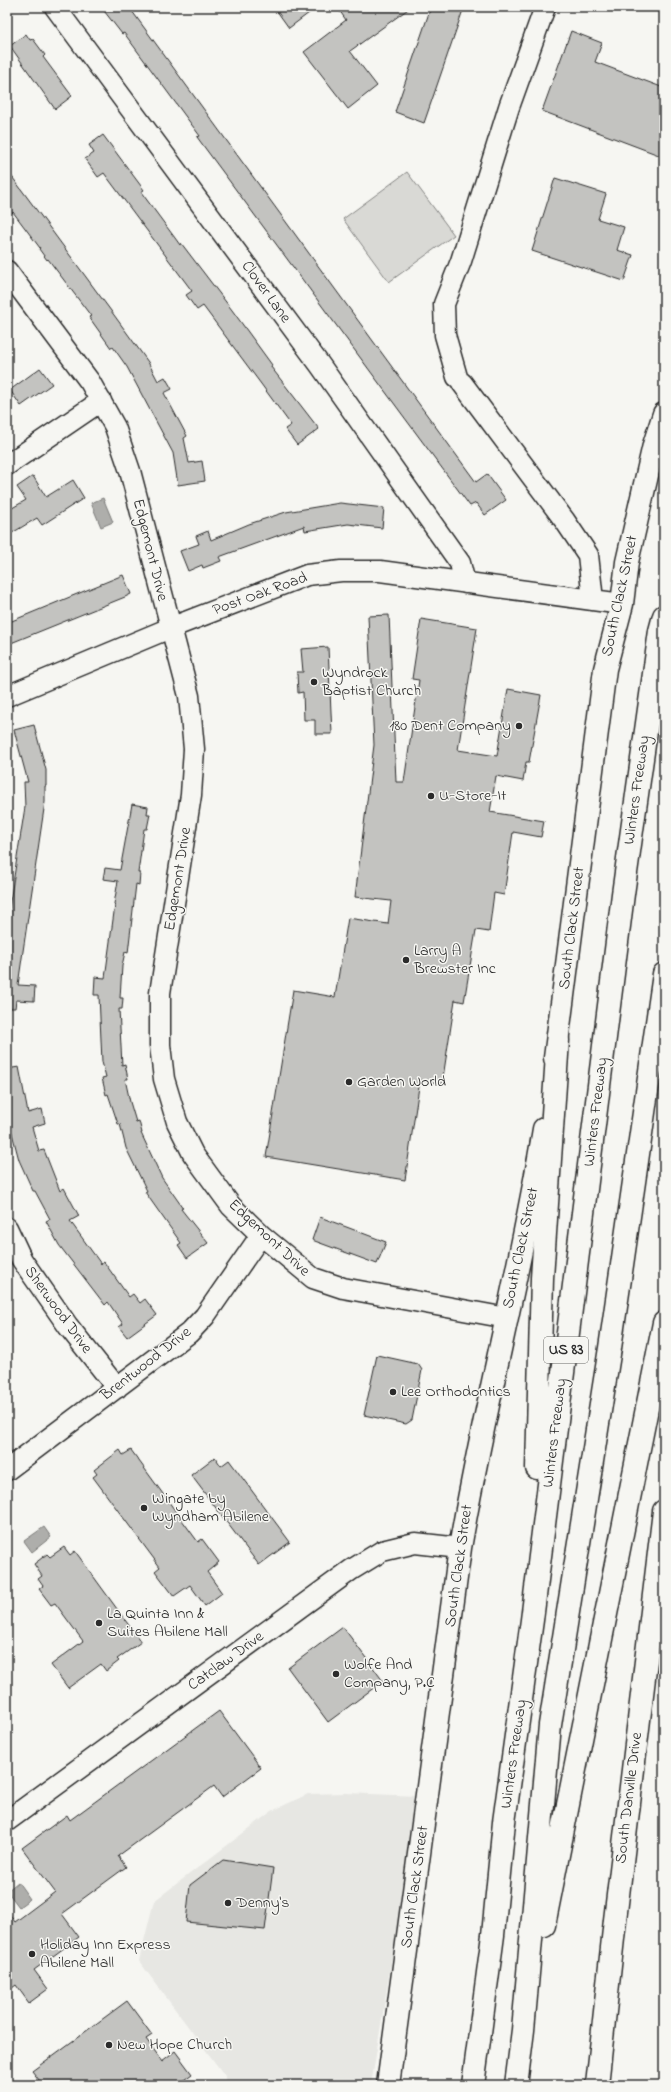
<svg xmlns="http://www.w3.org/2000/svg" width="671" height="2092" viewBox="0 0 671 2092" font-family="'Indie Flower',sans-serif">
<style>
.built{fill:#e7e7e3}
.green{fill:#d9d9d5;stroke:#828280}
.water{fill:#aeaeab;stroke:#7a7a78}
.building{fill:#c3c3c0;stroke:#2b2b2b}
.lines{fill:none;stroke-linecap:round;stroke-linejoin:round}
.minor-casing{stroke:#2b2b2b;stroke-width:23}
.major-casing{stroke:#2b2b2b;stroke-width:25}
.highway-casing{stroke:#2b2b2b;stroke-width:25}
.minor{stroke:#f6f6f2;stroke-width:20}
.major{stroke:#f6f6f2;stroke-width:22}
.highway{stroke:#f6f6f2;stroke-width:22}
.poi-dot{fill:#2b2b2b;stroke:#f6f6f2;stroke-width:1.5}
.labels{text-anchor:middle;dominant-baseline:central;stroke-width:3;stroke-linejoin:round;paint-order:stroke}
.shield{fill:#f6f6f2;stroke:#686867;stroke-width:1}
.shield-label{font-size:15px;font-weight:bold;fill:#2b2b2b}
.street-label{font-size:16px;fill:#2b2b2b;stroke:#f6f6f2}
.poi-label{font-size:16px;fill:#2b2b2b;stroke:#f6f6f2;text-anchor:start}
</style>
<rect width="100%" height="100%" fill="#f6f6f2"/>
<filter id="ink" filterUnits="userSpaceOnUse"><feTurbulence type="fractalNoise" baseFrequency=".025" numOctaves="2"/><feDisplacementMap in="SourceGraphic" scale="8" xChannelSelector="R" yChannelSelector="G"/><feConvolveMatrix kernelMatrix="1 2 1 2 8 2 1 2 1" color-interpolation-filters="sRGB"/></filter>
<g filter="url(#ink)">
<path class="built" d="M345,1793L419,1796L371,2085H225V2076L139,1961L154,1901L272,1811L308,1794Z"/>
<path class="green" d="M407,172L454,235L389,282L343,219Z"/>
<path class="water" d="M103,498L113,522L101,527L91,503Z
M44,1527L51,1537L32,1552L24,1541Z
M18,1882L30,1899L19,1907L7,1891Z"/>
<path class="building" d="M101,7H129L476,482L487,474L506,500L485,515L476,503L470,506L205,148L197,137L200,136L183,113L124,33L122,34Z
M274,7H317L289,28Z
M337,7H411L350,51L377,86L348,109L304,52L346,20Z
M431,7H464L424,123L395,112Z
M571,31L602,43L595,62L664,88V157L542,111Z
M26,34L30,40L33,39L45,55L43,57L72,96L55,109L10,46Z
M103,135L144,190L141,192L175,238L180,245L181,243L232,310L272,365L271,367L319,429L297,445L285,429L291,425L261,384L203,306L197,310L186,295L192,291L104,173L98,177L85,159L94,153L89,145Z
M7,170L114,315L148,362L158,381L165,377L172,389L164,393L187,436L184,438L189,463L202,461L205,481L178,485L173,453L127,367L113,347L111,348L89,317L91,316L48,259L47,260L39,249L40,248L13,212L7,217Z
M555,178L606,194L598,219L624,227L617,250L633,255L624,281L532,251Z
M40,368L52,384L21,406L10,390Z
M33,476L46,497L73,480L84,498L42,525L37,518L7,536V511L26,500L17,487Z
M340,503L384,508L382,528L348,524L305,531L304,526L219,557L221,561L203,568L202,565L188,571L180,551L199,544L196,536L208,531L211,540L249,524L286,512Z
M123,575L131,594L125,597L11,643L7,634V623Z
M389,615L396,782H404L419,680L412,679L421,619L477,628L458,750L497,756L508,689L541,695L529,762H526L523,781L496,776L490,812L544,821L541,837L513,832L504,895L494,893L489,932L476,930L464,1002L455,1000L442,1084L420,1080L405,1180L266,1157L293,990L335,997L348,918L388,924L391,901L355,897L374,745L368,616Z
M328,647L332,734H315V720H304L303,692L298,693L297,672H303L301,649Z
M34,725L46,770V786H45V802L18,985L35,986L34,1001L16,1000L15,1008H7V921L25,807L24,782H28L14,730Z
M132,804L148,807L147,814H150L147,829H144L138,873H140L139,885L136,884L128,953L125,952L122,966L120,998H123L122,1009H119L122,1065L125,1064L128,1079H125L130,1102L136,1122L139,1121L142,1133H141L162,1178L183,1208L181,1209L208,1243L187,1258L178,1245L181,1243L145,1192L147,1191L126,1148L120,1124H118L108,1094L106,1095L102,1078L106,1077L102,1062L99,995H94L95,977L105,978L115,905L114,904L118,881L103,879L105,868L120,870Z
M19,1067L28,1113L42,1109L45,1123L32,1127L39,1151L44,1150L60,1191L64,1188L79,1216L70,1221L101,1264L104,1262L129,1297L133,1294L140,1303L145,1299L157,1315L127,1337L119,1327L123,1324L108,1302L105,1305L59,1245L46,1221L50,1219L35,1191H33L19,1160L7,1114V1069Z
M320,1217L386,1242L377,1264L312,1240Z
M377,1355L418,1364L422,1370L412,1420L406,1424L364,1415Z
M120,1450L123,1455L131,1450L198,1542L202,1539L219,1562L207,1572L222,1593L205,1606L190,1585L174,1596L155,1571L160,1567L93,1477L97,1474L94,1470Z
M215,1457L221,1466L229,1460L290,1542L259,1565L191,1475Z
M64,1547L70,1555L75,1551L141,1642L117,1659L119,1661L106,1671L101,1664L68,1688L51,1665L83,1641L55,1603L51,1605L39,1589L43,1586L38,1579L42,1576L34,1564L47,1554L50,1557Z
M343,1627L383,1681L328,1722L288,1668Z
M219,1711L261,1768L222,1797L214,1786L118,1856L126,1867L62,1914L79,1937L34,1970L48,1989L29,2003L16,1985L7,1992V1911L15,1922L55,1892L22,1848L67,1815L70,1820Z
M223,1860L273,1868L265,1930L186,1922L190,1885Z
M127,2001L152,2035L146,2039L162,2061L175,2051L192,2074L177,2085H43L32,2071Z"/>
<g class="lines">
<g class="minor-casing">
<path id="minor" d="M55,7L320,365L460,563L465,583
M7,271L90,382L115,427L130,471L189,696L194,749L191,795L160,993V1045L164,1079L177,1122L193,1154L231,1206L261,1235L313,1278L343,1288L507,1318
M457,377L445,335L444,304L461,261L509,107L545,7
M462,383L565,521L588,555L593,600
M7,465L101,401
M7,696L170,628L307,575L341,571H380L622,604
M7,1228L22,1260L68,1326L117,1388
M7,1470L189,1333L205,1316L261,1235
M7,1821L351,1570L382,1551L415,1543L460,1548"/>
</g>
<g class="major-casing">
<path id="major" d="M555,1058L605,669L622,604L627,562L654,445L664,414
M388,2085L460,1548C484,1407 521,1270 544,1129
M597,2085L615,1920L664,1511"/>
</g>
<g class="highway-casing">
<path id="highway" d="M537,1468L542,1278L558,1040
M544,1925L664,1323
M473,2085L493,1935L504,1822L532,1620L623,894L660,631L664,616
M516,2085L523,2030L550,1725L610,1348L664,974"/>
</g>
<use href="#minor" class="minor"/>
<use href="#major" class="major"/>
<use href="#highway" class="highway"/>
</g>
</g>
<g class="poi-dot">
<circle cx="314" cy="682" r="4"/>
<circle cx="519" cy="726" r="4"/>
<circle cx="431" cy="796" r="4"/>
<circle cx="406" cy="960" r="4"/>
<circle cx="349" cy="1082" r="4"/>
<circle cx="393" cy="1392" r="4"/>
<circle cx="144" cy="1508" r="4"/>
<circle cx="99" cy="1623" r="4"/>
<circle cx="336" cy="1674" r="4"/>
<circle cx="228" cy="1903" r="4"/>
<circle cx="32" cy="1954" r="4"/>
<circle cx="109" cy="2045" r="4"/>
</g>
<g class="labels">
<rect class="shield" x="544" y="1337" width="44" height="26" rx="3"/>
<g class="shield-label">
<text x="566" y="1350">US 83</text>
</g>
<g class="street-label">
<text transform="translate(266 292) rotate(54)">Clover Lane</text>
<text transform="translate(150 550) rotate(76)">Edgemont Drive</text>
<text transform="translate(260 594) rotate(-20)">Post Oak Road</text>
<text transform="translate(620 596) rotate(-78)">South Clack Street</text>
<text transform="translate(637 790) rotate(-82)">Winters Freeway</text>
<text transform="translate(178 879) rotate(-81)">Edgemont Drive</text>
<text transform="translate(572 928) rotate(-83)">South Clack Street</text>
<text transform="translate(596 1112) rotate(-83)">Winters Freeway</text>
<text transform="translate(269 1238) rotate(43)">Edgemont Drive</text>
<text transform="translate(521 1248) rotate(-78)">South Clack Street</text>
<text transform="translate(58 1310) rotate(54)">Sherwood Drive</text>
<text transform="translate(146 1364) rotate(-38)">Brentwood Drive</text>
<text transform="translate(555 1433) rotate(-83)">Winters Freeway</text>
<text transform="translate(459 1566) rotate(-82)">South Clack Street</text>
<text transform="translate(226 1661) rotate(-36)">Catclaw Drive</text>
<text transform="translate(514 1754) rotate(-82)">Winters Freeway</text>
<text transform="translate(629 1798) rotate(-83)">South Danville Drive</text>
<text transform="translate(415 1887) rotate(-82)">South Clack Street</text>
</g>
<g class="poi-label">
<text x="322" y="673">Wyndrock<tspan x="322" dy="18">Baptist Church</tspan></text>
<text x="511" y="726" text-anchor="end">180 Dent Company</text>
<text x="439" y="796">U-Store-It</text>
<text x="414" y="951">Larry A<tspan x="414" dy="18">Brewster Inc</tspan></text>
<text x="357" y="1082">Garden World</text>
<text x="401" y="1392">Lee Orthodontics</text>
<text x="152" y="1499">Wingate by<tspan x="152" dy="18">Wyndham Abilene</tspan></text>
<text x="107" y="1614">La Quinta Inn &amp;<tspan x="107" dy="18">Suites Abilene Mall</tspan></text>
<text x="344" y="1665">Wolfe And<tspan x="344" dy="18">Company, P.C</tspan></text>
<text x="236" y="1903">Denny's</text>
<text x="40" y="1945">Holiday Inn Express<tspan x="40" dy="18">Abilene Mall</tspan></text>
<text x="117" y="2045">New Hope Church</text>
</g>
</g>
<rect width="671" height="2092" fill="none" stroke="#f6f6f2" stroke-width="24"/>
<rect x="12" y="12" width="647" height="2068" fill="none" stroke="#2b2b2b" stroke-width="1.5" filter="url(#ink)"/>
</svg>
